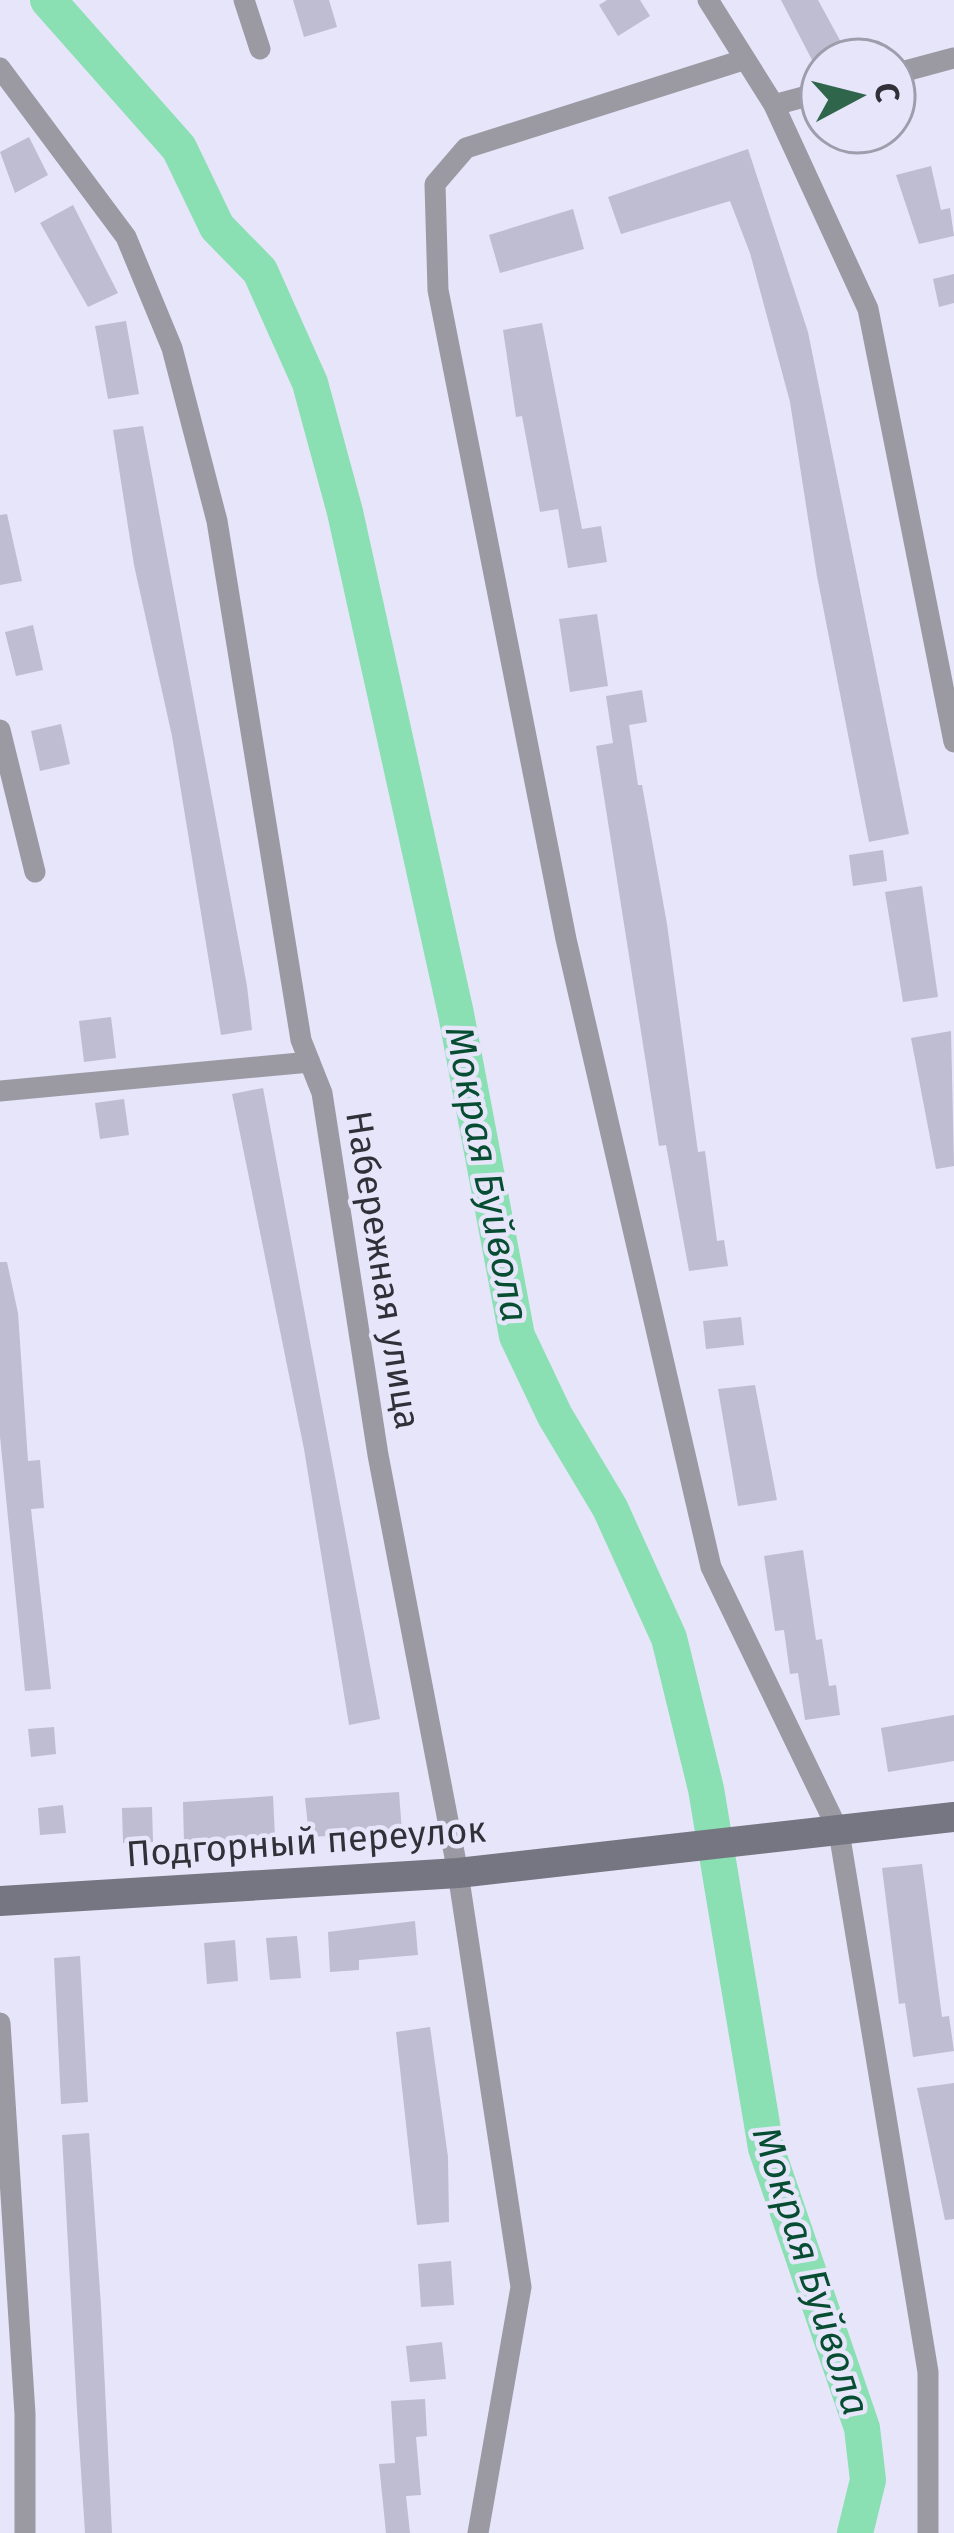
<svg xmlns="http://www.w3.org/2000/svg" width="954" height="2533" viewBox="0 0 954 2533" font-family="'Fira Sans',sans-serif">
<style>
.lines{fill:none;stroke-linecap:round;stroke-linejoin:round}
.river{stroke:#8adfb3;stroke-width:36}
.building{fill:#bebdd1}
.street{stroke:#9b9aa3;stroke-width:21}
.secondary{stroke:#767582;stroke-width:30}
.labels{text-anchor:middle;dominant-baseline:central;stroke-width:9;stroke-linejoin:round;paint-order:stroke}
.street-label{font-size:36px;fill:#313038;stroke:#e6e5fa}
.water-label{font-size:39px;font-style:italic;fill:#064d32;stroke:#e6e5fa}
</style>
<rect width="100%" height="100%" fill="#e6e5fa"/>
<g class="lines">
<path class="river" d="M48,0L179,148L217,227L260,271L310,383L345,512L456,1014L517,1336L555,1416L610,1508L669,1638L706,1789L766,2148L862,2428L868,2480L855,2533"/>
</g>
<path class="building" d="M293,0H329L337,27L304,37Z
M607,0H640L650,16L618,36L599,5Z
M781,0H818L848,55L812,60Z
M29,137L48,175L15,193L0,152Z
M748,149L808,332L909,834L869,842L817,576L790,402L750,253L730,201L621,234L608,197Z
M931,166L941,210L950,208L954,236L919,244L896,175Z
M73,205L118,293L88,307L40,223Z
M573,209L584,249L500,273L489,235Z
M954,274V303L939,307L933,279Z
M126,321L139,394L108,399L95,326Z
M542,323L582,529L601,526L607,562L568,568L558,509L540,512L522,416L516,417L503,330Z
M143,426L247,986L252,1030L221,1035L172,736L134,565L113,430Z
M7,514L22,581L0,585V515Z
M597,614L608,686L570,692L559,619Z
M33,625L43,670L16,676L5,632Z
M642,690L647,722L629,725L638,785H642L667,924L698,1152L705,1151L717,1241L724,1240L728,1266L689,1271L666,1145L659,1146L596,746L613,743L606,696Z
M61,724L70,764L40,771L31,731Z
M883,850L887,881L853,886L849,855Z
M922,886L938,997L903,1002L885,892Z
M111,1017L116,1058L84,1062L79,1021Z
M951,1031L954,1166L936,1169L911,1038Z
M263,1088L380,1719L349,1725L304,1449L232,1094Z
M124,1099L129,1135L100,1139L95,1103Z
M0,1262H7L18,1313L28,1461L40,1460L44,1508L31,1509L51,1689L25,1691L0,1436Z
M741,1317L744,1345L706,1349L703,1321Z
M755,1385L777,1500L738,1506L718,1389Z
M803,1550L816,1640L822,1639L829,1686L836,1685L840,1715L805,1720L798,1673L790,1674L784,1630L775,1631L764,1556Z
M954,1715V1761L888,1772L881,1728Z
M54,1727L56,1754L31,1757L28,1729Z
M399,1792L402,1832L309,1837L305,1798Z
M273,1796L275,1837L184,1844L183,1802Z
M63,1805L66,1833L40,1835L38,1808Z
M152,1807L153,1842L123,1843L122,1808Z
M922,1864L942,2017L949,2016L954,2051L913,2057L905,2003L899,2004L882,1868Z
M415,1921L418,1955L359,1960V1970L330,1972L328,1932Z
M297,1936L301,1978L270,1980L266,1938Z
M235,1940L238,1981L207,1984L204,1943Z
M80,1956L88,2102L61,2104L54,1958Z
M430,2027L448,2157L449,2222L417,2225L396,2032Z
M954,2083V2219L945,2220L917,2088Z
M89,2133L101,2306L112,2533H85L77,2410L62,2135Z
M451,2261L454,2305L421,2307L418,2264Z
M442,2342L446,2379L410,2382L406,2346Z
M425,2399L427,2436L416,2437L421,2495L406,2496L410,2533H386L379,2464L395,2463L391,2401Z"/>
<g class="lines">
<path class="street" d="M244,0L260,49
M708,0L774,105L868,309L954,742
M743,60L466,148L435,184L438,290L566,939L711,1567L839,1832L928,2372V2533
M0,68L126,237L172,348L217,521L301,1040L322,1093L378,1455L458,1873L521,2287L478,2533
M894,74L954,58
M774,105L822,92
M0,730L35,872
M0,1091L310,1062
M0,2023L25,2414V2533"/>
<path class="secondary" d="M0,1901L458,1873L954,1817"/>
</g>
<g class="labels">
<g class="street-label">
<text transform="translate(383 1270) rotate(81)">Набережная улица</text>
<text transform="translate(306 1842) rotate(-4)">Подгорный переулок</text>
</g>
<g class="water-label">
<text transform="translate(487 1174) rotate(79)">Мокрая Буйвола</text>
<text transform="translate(811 2271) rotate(72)">Мокрая Буйвола</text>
</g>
</g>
<g transform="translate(858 96) rotate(83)"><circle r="57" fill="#e6e5fa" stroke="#9e9dac" stroke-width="3"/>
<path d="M0-9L21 45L0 30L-21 45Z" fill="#2f654b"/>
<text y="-18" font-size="33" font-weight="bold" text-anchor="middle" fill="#313038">С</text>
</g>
</svg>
